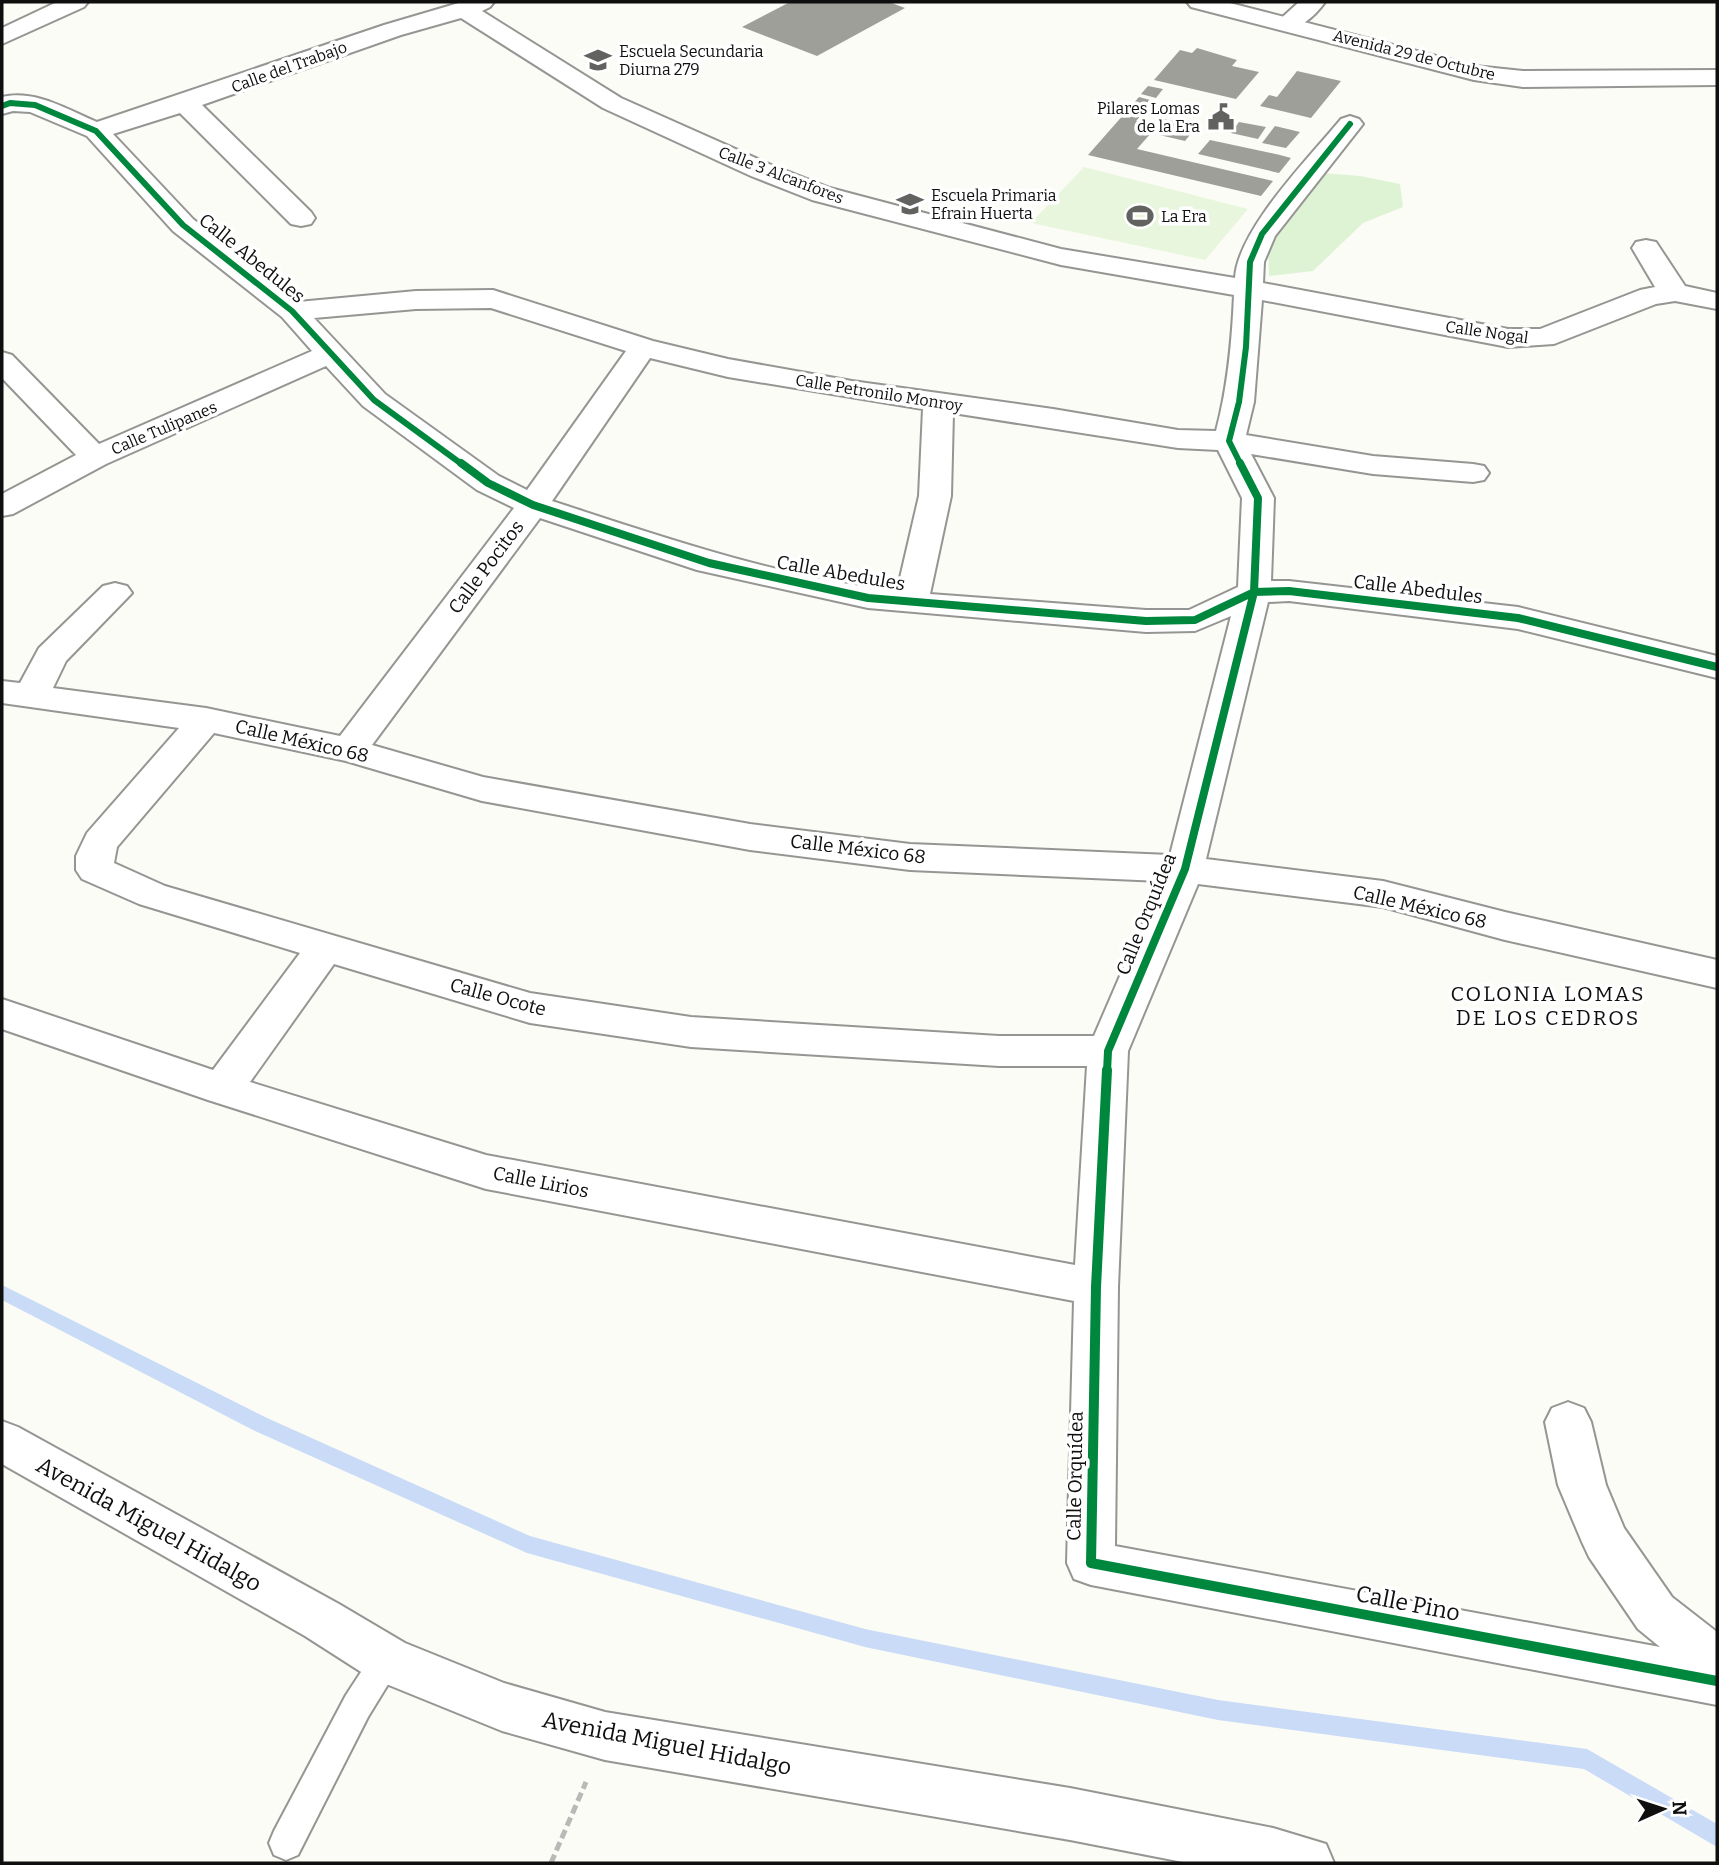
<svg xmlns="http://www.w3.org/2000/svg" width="1719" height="1865" viewBox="0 0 1719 1865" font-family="Bitter,serif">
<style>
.green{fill:#def3d4}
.pitch{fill:#e9f6de}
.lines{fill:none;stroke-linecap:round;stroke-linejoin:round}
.stream{fill:#c9dbf7;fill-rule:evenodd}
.building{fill:#9f9f9a}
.service-casing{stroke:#959693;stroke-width:4}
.minor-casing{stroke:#959693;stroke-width:4}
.tertiary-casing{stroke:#959693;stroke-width:4}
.path{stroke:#b9b9b8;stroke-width:5;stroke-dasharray:9 4.5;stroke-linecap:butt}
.service{fill:#fefffe;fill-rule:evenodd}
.minor{fill:#fefffe;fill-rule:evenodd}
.tertiary{fill:#fefffe;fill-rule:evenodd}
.cycleway-far2-casing{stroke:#fff;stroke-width:10}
.cycleway-far1-casing{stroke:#fff;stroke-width:12}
.cycleway-casing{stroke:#fff;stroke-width:15}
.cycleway-far2{stroke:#00873e;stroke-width:6}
.cycleway-far1{stroke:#00873e;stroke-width:8}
.cycleway{stroke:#00873e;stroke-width:10}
.labels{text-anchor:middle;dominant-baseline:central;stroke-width:7;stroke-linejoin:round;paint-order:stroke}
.far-poi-label{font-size:16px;fill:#0f0f0f;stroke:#fff;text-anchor:start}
.far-street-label{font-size:16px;fill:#0f0f0f;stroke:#fff}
.street-label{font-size:19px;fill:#0f0f0f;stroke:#fff}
.neighbourhood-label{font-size:21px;letter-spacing:2px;fill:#0f0f0f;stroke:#fff}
.near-street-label{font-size:23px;fill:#0f0f0f;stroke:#fff}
</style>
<rect width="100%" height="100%" fill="#fbfcf5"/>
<path class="green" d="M1321,173L1360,176L1400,184L1403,207L1363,223L1313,271L1269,276L1268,242Z"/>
<path class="pitch" d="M1084,167L1248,209L1205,260L1031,223Z"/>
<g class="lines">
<path class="stream" d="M2,1285L267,1418L530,1536L865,1629L1218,1700L1587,1749L1717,1824V1847L1584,1769L1218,1720L865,1647L527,1553L253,1430L2,1300Z"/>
</g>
<path class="building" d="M790,2H889L905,8L817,56L742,27Z
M1197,48L1237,60L1232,66L1259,72L1236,99L1154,80L1180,50L1192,53Z
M1297,71L1341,81L1311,118L1260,106L1269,95L1277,97Z
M1148,86L1163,89L1156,98L1141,94Z
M1139,97L1154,101L1136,121L1154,125L1159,118L1197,126L1185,141L1151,133L1137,149L1273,181L1261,196L1088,155Z
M1239,122L1266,127L1258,139L1231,133Z
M1275,126L1300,132L1286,148L1262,143Z
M1210,140L1280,155L1291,158L1279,173L1198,154Z"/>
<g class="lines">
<g class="service-casing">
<path id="service" d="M387,1645L398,1649L403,1660L368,1717L298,1855L286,1860L274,1855L269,1843L274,1831L346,1695L376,1649Z"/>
</g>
<g class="minor-casing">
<path id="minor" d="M57,2H88L84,7L2,44V28Z
M462,2H494L490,7L482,11L621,98L769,164L830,188L1061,249L1235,278C1238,229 1309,158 1341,119L1350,116L1359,119L1363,124L1275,236L1264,262L1263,283L1508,329H1540L1640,290L1655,287L1632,248L1636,242L1646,240L1656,242L1685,286L1717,293V309L1675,301L1656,304L1554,344L1508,347L1262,300L1254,402L1246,435L1373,456L1473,464L1484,466L1489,473L1484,480L1473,482L1373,474L1251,454L1274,498L1271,581H1289L1518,607L1717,656V678L1518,629L1289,601L1268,602L1206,859L1383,881L1505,912L1717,960V988L1505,940L1383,907L1198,884L1128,1051L1118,1287L1115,1546L1660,1647L1638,1629L1589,1557L1582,1542L1558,1485L1545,1422L1552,1408L1568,1402L1584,1408L1591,1422L1606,1485L1624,1528L1672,1597L1717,1632V1705L1091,1585L1074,1579L1067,1563L1074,1301L486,1189L208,1100L2,1029V999L213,1070L300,953L139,904L82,879L76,870V856L87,833L179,728L2,703V681L20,683L39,648L103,586L115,583L127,586L132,593L66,661L53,688L206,708L340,736L514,508L477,490L363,406L326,366L106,464L13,514L2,516V494L76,455L2,378V352L12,355L99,444L312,351L282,317L173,231L87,136L30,112L13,111L2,114V97C35,89 68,110 97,122L384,25ZM461,18L603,108L751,176L812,200L1061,265L1234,295C1232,341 1228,386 1216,431L1178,430L1053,409L852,381L728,359L653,341L493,290L416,291L298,302L193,219L113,134L180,113L291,224L301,226L311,224L315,218L311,212L202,105L401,35ZM491,308L626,351L527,490L499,476L385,394L314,318L416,309ZM650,358L728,377L923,409L919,496L897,591C778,577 665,538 552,501ZM953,413L1178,448L1218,450L1242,498L1238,587L1189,610H1146L930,594L951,496ZM540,518L697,570L868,608L1146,632L1195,631L1231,616L1170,855L910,844L750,824L483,777L372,745ZM214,733L346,761L482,801L750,850L910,870L1161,881L1094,1036H999L691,1017L530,993L165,886L114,863L117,847ZM334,964L530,1023L691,1047L999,1066H1087L1075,1265L486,1155L250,1082Z
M1299,2H1325C1315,16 1297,33 1279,28L1276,23Z"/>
</g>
<g class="tertiary-casing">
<path id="tertiary" d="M1187,2H1226L1475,66L1523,71L1717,70V85L1523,87L1474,80L1191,7Z
M2,1421L18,1427L339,1604L405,1643L504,1683L605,1712L1070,1788L1273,1828L1326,1844L1334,1863H1188L1070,1840L605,1760L502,1731L369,1677L305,1636L2,1464Z"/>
</g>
<path class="path" d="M551,1863L586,1782"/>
<use href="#service" class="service"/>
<use href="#minor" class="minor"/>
<use href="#tertiary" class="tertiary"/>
<g class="cycleway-far2-casing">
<path id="cycleway-far2" d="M2,106L10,103L35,105L96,131L183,225L292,311L374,400L463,465
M1241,465L1229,441L1239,402L1246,347L1250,262L1262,234L1350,124"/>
</g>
<g class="cycleway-far1-casing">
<path id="cycleway-far1" d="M461,463L488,483L533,505L709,563L868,598L1146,621L1195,620L1254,592L1289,591L1518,618L1717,667
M1107,1072L1108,1051L1185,869L1254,592L1258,498L1240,463"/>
</g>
<g class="cycleway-casing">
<path id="cycleway" d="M1107,1070L1096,1287L1091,1563L1717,1681"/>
</g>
<use href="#cycleway-far2" class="cycleway-far2"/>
<use href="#cycleway-far1" class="cycleway-far1"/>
<use href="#cycleway" class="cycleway"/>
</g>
<defs>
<g id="school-bare" transform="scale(2.1)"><path d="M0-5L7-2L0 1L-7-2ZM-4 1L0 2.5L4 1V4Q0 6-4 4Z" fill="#626260" stroke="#fff" stroke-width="2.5" paint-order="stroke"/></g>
<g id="civic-bare" transform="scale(2.1)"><path d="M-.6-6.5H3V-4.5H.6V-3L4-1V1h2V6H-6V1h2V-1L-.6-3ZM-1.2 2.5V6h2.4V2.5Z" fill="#626260" stroke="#fff" stroke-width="2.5" paint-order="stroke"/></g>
<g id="stadium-bare" transform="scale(2.1)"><path d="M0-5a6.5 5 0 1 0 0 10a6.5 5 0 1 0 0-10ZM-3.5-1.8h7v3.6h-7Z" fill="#626260" stroke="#fff" stroke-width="2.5" paint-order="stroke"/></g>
</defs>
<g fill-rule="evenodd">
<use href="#school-bare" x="598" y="60"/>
<use href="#civic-bare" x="1221" y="117"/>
<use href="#school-bare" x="910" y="204"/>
<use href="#stadium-bare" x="1140" y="216"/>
</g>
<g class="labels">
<g class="far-poi-label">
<text x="619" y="51">Escuela Secundaria<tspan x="619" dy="18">Diurna 279</tspan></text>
<text x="1200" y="108" text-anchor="end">Pilares Lomas<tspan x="1200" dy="18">de la Era</tspan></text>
<text x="931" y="195">Escuela Primaria<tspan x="931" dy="18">Efrain Huerta</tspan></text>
<text x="1161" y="216">La Era</text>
</g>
<g class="far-street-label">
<text transform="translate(1414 55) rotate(14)">Avenida 29 de Octubre</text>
<text transform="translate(289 67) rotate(-20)">Calle del Trabajo</text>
<text transform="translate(781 175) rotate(21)">Calle 3 Alcanfores</text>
<text transform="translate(1487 332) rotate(8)">Calle Nogal</text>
<text transform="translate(879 393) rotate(9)">Calle Petronilo Monroy</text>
<text transform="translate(164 428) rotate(-23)">Calle Tulipanes</text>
</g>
<g class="street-label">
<text transform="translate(252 258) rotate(39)">Calle Abedules</text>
<text transform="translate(486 567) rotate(-53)">Calle Pocitos</text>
<text transform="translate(841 573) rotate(10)">Calle Abedules</text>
<text transform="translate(1418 589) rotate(7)">Calle Abedules</text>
<text transform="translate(302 741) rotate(13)">Calle México 68</text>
<text transform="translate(858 849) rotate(7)">Calle México 68</text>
<text transform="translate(1420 907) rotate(13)">Calle México 68</text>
<text transform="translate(1146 914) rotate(-68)">Calle Orquídea</text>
<text transform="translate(498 997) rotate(15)">Calle Ocote</text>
<text transform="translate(541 1182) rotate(11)">Calle Lirios</text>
<text transform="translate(1075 1476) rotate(-89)">Calle Orquídea</text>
</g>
<g class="neighbourhood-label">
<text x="1548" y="994">COLONIA LOMAS<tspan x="1548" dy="24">DE LOS CEDROS</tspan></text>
</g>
<g class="near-street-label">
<text transform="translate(149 1524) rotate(29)">Avenida Miguel Hidalgo</text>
<text transform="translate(1408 1603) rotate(11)">Calle Pino</text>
<text transform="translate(667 1743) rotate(11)">Avenida Miguel Hidalgo</text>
</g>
</g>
<rect width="1719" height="1865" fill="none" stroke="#0f0f0f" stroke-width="7"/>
<g transform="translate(1663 1809) rotate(87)" stroke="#ffffff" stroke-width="5" paint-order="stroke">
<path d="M0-5L12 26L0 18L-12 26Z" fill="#0f0f0f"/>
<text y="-10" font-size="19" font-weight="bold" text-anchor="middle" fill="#0f0f0f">N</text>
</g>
</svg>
